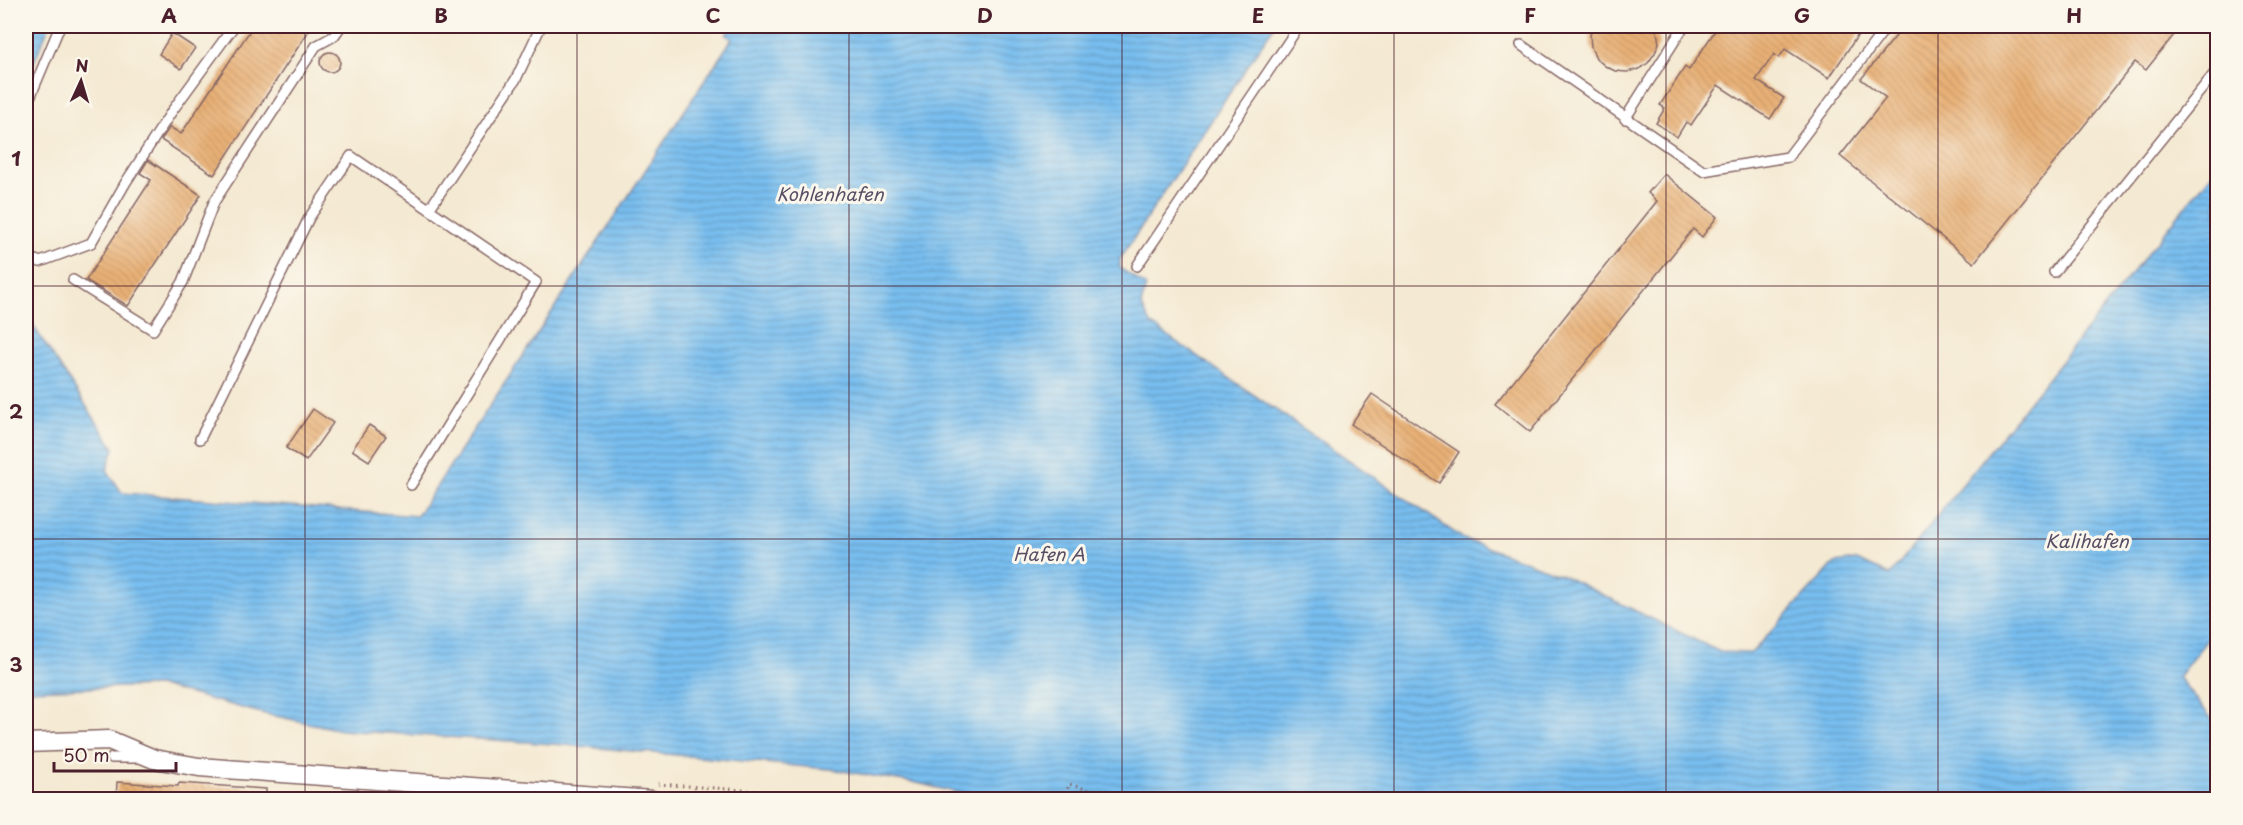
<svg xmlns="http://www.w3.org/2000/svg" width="2243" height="825" viewBox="0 0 2243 825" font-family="'Playpen Sans',sans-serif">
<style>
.water{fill:url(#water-rules);stroke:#616e8d;stroke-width:1.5}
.building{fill:url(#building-back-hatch)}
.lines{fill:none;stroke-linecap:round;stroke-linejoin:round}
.service-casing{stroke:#866665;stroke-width:12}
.minor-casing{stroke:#866665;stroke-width:21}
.path{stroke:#866665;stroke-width:3;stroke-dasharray:1.5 4.5;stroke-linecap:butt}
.service{stroke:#fff;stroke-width:9}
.minor{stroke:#fff;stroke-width:18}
.grid{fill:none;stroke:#4a1f2b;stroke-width:1.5;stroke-opacity:0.55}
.labels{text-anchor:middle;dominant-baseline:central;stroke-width:6;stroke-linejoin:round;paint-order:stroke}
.water-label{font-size:18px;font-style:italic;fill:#584f66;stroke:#fbf7ec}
.neatline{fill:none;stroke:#4a1f2b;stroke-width:2}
.grid-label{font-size:20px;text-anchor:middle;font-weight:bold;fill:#4a1f2b}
</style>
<defs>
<pattern id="water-rules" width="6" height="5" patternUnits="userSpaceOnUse" patternTransform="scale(1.5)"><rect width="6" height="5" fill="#78beef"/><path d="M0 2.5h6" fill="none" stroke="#649ac2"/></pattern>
<pattern id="building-back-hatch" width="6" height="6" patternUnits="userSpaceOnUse" patternTransform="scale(1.5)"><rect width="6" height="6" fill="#e8b076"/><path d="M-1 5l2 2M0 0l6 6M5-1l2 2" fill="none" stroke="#c89766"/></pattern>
</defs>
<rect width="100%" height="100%" fill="#fbf7ec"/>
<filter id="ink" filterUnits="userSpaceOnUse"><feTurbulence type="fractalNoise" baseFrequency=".0167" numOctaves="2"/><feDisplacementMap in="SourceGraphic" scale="12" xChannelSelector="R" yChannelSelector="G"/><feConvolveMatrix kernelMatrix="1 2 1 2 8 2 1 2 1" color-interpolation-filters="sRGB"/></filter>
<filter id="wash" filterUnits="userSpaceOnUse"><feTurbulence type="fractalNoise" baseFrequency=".008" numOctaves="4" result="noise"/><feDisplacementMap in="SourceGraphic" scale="24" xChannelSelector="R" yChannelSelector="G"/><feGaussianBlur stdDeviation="1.35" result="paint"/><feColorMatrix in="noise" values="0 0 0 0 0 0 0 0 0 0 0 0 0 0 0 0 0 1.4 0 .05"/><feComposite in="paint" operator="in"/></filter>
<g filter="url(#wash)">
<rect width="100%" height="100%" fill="#f4e9d2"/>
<path class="water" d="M26,26H49L26,82Z
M732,26H1274L1120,259V268L1146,286L1141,305L1152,325L1464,539L1562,575L1720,652L1751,653L1835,563L1857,560L1890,575L2217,167V627L2178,677L2217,725V799H984L917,783L830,769L554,744L341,730L261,713L160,686L26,690V315L114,448L107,470L122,493L417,516L732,39L726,35Z"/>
<g id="blocks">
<path class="building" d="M253,26H312L214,175L161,140L170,127L181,134Z
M1593,26H1656L1659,43L1655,53L1648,63L1639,69L1627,72L1615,71L1605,66L1596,58L1591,47L1590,35Z
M1718,26H1864L1829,78L1785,49L1779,58L1774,54L1756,80L1784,98L1770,119L1718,85L1691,125L1686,122L1677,137L1656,123L1665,108L1660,105L1685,67L1689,70Z
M1904,26H2181L2146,70L2135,62L1974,263L1840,156L1886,98L1861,79Z
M172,33L195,48L181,69L159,54Z
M320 62a10 10 0 1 1 20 0a10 10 0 1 1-20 0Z
M148,160L201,195L128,306L86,280L151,180L140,173Z
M1664,174L1717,217L1702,237L1693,229L1530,432L1495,404L1657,201L1648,193Z
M1372,394L1459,452L1439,483L1351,424Z
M313,409L333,423L306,461L286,448Z
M369,425L386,436L369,461L352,450Z
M117,782L178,786L179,783L266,789V800H116Z"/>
</g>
</g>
<g filter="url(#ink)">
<use href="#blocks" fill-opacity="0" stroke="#866665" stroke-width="1.5"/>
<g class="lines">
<g class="service-casing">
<path id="service" d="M1521,45L1703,171L1788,157L1887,26
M26,107L60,26
M1625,119L1684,26
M430,208L516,79L541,26
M26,256L40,262L91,243L126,182L172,111L234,26
M1137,266L1299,26
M2054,272L2218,69
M73,280L153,330L183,282L214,202L316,46L334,36L341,26
M200,439L309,218L351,156L536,282L411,485
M112,758H139"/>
</g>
<g class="minor-casing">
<path id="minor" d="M26,743L109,740L154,759L199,767L652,800"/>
</g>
<path class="path" d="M658,784L757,791L824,800
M1064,800L1069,784L1119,799"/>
<use href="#service" class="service"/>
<use href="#minor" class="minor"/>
</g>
</g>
<path class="grid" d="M305,26V800M577,26V800M849,26V800M1122,26V800M1394,26V800M1666,26V800M1938,26V800M26,286H2218M26,539H2218"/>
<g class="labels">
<g class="water-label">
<text x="830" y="193">Kohlenhafen</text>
<text x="2087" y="540">Kalihafen</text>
<text x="1049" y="553">Hafen A</text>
</g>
</g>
<rect width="2243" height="825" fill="none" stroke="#fbf7ec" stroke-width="66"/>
<g transform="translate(81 81) rotate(4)" stroke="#fbf7ec" stroke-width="4.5" paint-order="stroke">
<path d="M0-4.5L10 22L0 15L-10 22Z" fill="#4a1f2b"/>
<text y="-9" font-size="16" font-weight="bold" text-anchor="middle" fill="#4a1f2b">N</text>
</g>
<path d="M54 762v9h122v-9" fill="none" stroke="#4a1f2b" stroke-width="3"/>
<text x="63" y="762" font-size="18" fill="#4a1f2b" stroke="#fbf7ec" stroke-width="4.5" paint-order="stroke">50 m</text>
<rect x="33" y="33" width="2177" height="759" class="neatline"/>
<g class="grid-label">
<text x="169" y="23">A</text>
<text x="441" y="23">B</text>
<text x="713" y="23">C</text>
<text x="985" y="23">D</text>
<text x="1258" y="23">E</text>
<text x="1530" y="23">F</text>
<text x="1802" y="23">G</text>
<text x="2074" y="23">H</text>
<text x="16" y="166">1</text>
<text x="16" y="419">2</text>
<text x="16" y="672">3</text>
</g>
</svg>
